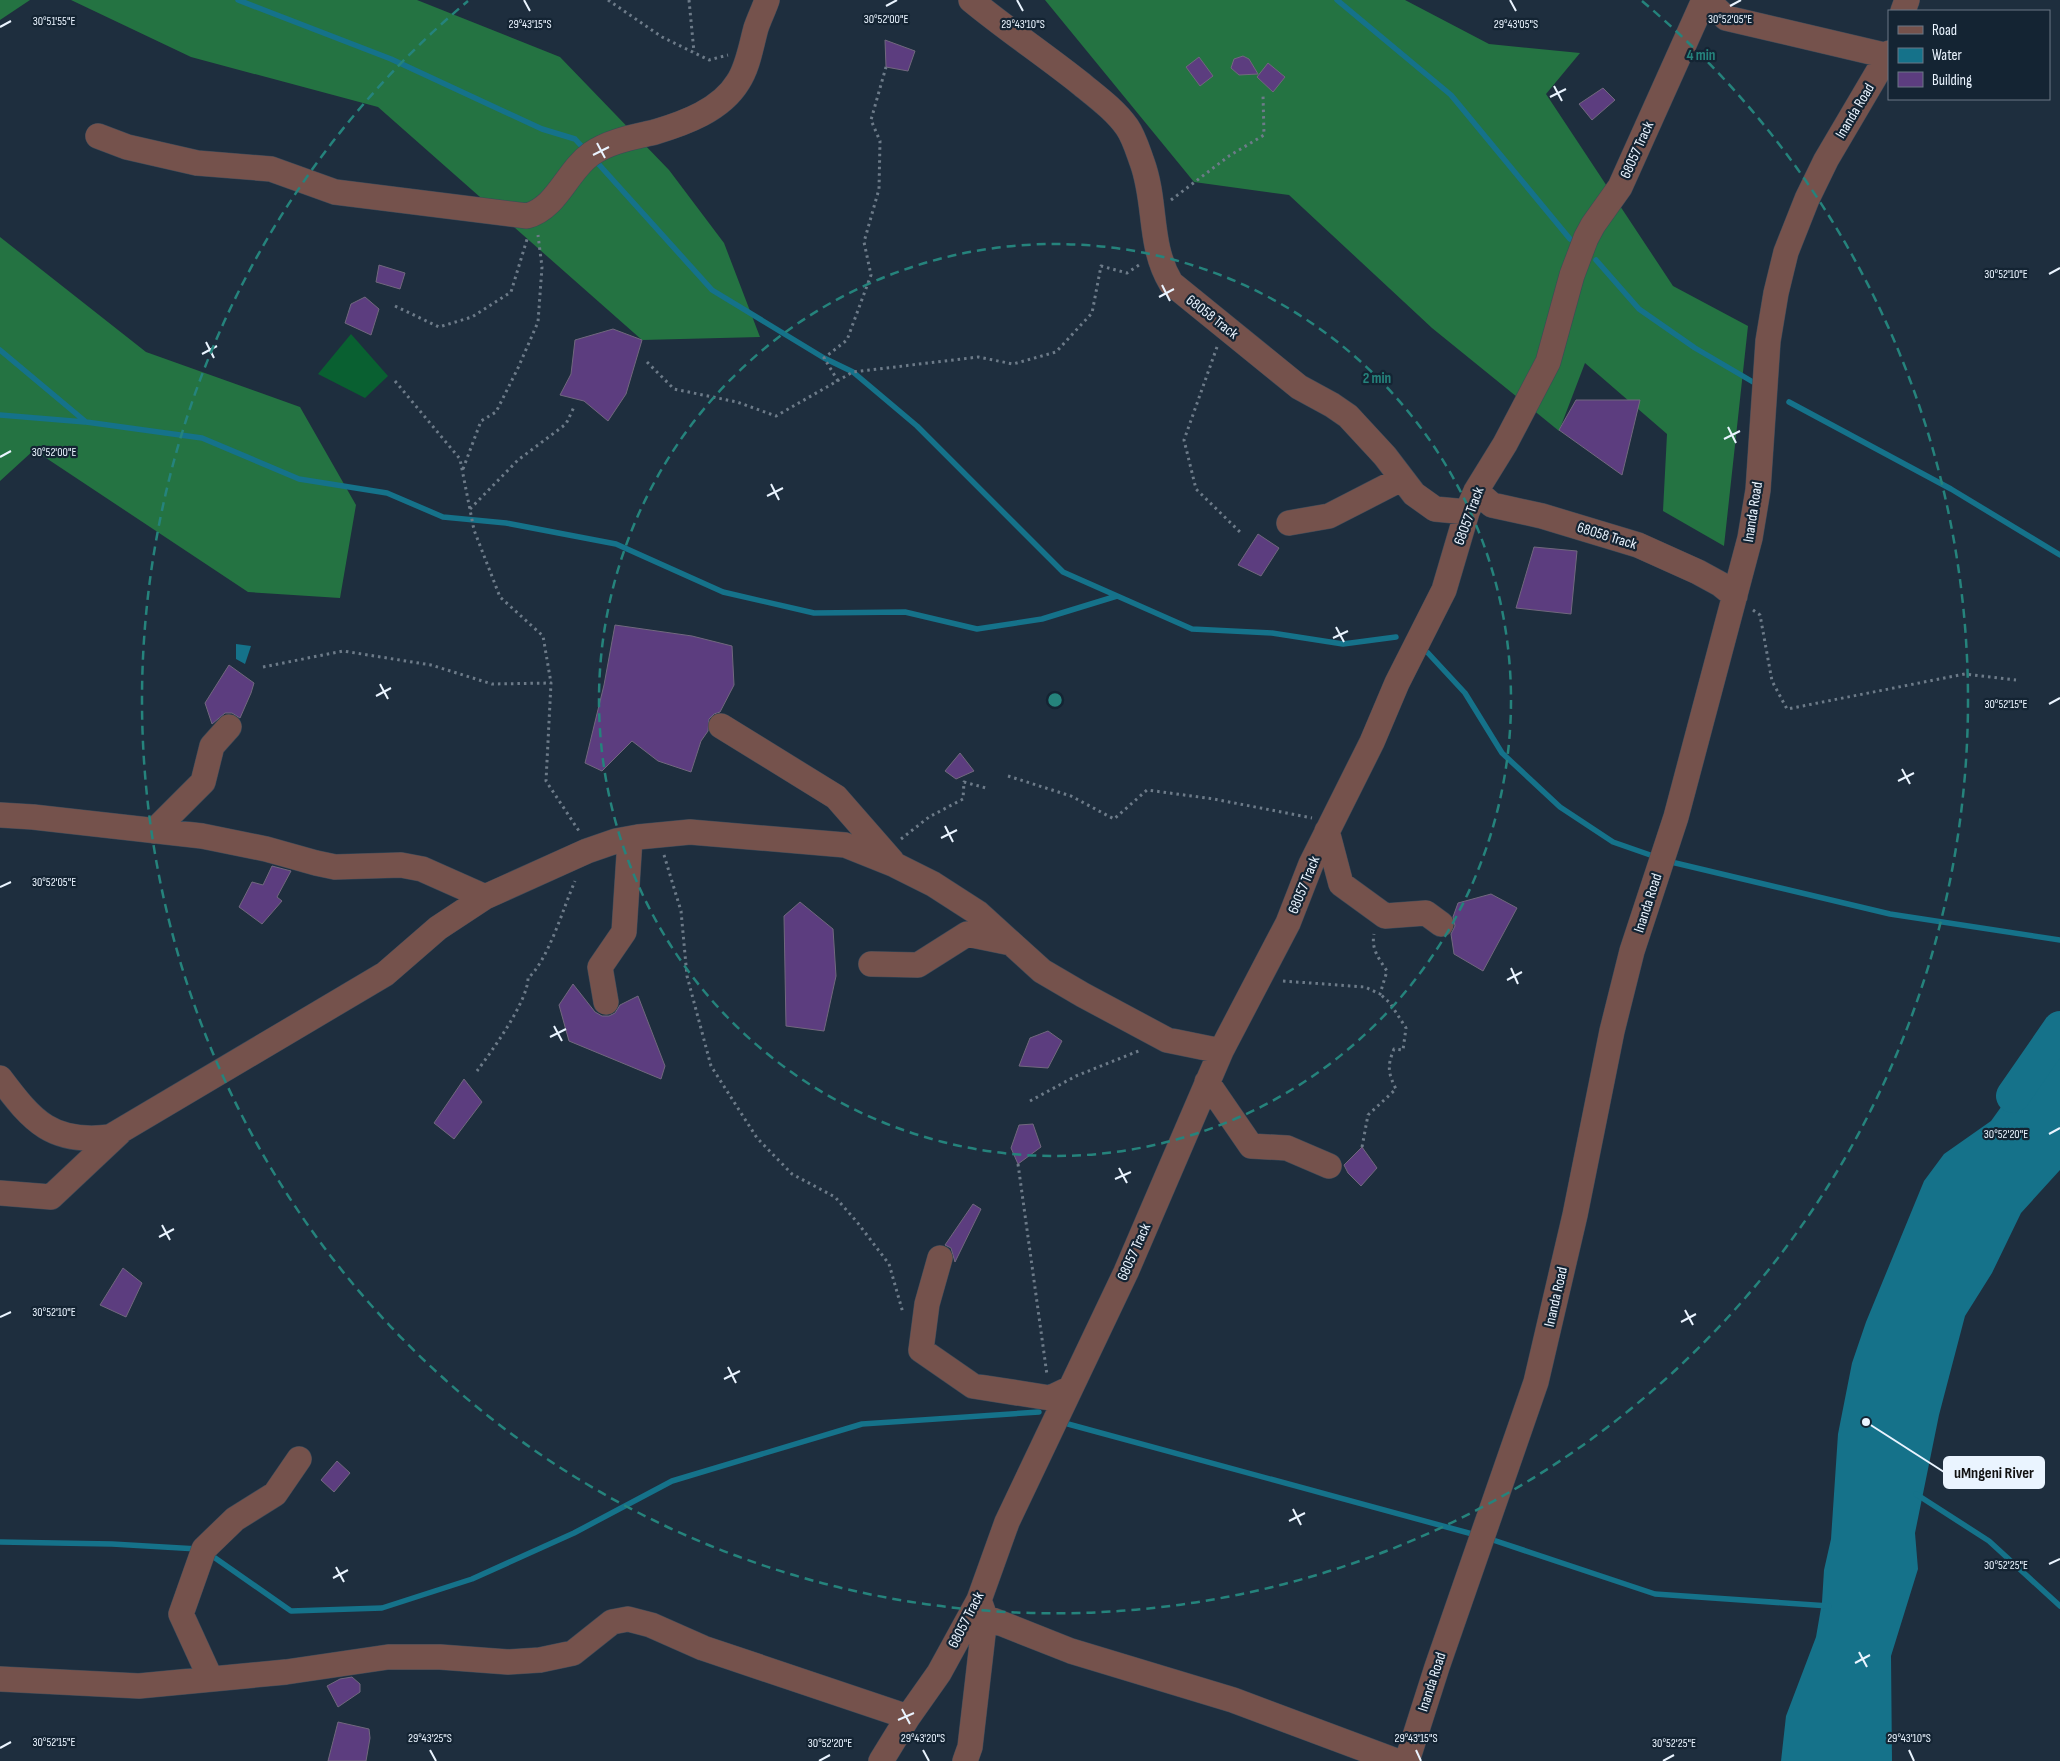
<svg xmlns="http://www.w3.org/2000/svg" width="2060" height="1761" viewBox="0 0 2060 1761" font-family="'Sofia Sans Condensed',sans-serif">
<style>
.green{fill:#096031}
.forest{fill:#247342}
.water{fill:#15728a}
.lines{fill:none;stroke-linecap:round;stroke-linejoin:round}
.stream{stroke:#15728a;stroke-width:5.5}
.river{stroke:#15728a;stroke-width:34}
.building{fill:#5c3d7f;stroke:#71687e}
.minor-casing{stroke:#3b4a59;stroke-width:26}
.path{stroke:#6d7b89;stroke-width:3;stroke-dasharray:2.5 4;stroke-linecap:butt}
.minor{stroke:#75524c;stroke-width:25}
.ticks{fill:none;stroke:#eaf4ff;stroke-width:2}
.ring{fill:none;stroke:#25837c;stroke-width:2.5;stroke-dasharray:9 6}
.labels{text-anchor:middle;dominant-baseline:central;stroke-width:4.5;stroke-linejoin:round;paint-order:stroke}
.street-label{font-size:15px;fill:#eaf4ff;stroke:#142433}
.ticks-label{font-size:12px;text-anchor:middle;fill:#eaf4ff;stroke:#142433;stroke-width:4.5;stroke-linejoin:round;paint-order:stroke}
.centre{fill:#25837c;stroke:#142433;stroke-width:2.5}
.ring-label{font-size:15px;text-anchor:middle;font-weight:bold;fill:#25837c;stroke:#142433;stroke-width:4.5;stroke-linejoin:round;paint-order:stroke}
.leader{fill:none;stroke:#eaf4ff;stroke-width:2}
.callout-dot{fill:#eaf4ff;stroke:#142433;stroke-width:2}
.callout{fill:#eaf4ff;stroke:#eaf4ff;stroke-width:2}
.callout-label{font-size:16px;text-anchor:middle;font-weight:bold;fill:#111}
</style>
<rect width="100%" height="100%" fill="#1e2e3e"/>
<path class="green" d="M351,334L388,376L365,398L318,374Z"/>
<path class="forest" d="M0,0H30L0,20Z
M71,0H417L560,57L669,170L724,243L760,337L642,340L378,107L191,57Z
M1045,0H1405L1489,44L1580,53L1546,94L1673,286L1748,326L1724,546L1663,511L1667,434L1585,363L1559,431L1432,328L1289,195L1194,182Z
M0,237L146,352L300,407L356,505L340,598L248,592L34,450L0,481Z"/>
<path class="water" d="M236,644L251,646L245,664L236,659Z
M2060,1029V1170L2021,1213L1992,1273L1965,1316L1939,1415L1915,1533L1918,1569L1891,1656L1892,1761H1781L1786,1716L1816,1637L1822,1602L1824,1570L1831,1539L1838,1434L1852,1363L1866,1322L1924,1181L1944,1154L1991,1121L2014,1089L2057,1035Z"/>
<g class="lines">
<path class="stream" d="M238,0L391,59L542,129L575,139L586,151
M1337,0L1451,95L1570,239
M594,159L712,290L824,358L853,372L917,426L1063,572L1192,629L1272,633L1343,644L1396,637
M1596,260L1639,309L1695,348L1753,382
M0,350L86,422L202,438L299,479L387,493L443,517L506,523L616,544L723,592L814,613L905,612L977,629L1042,619L1117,596
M1789,402L1951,489L2060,555
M0,415L85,422
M1428,653L1465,693L1502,753L1560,807L1613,842L1656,857
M1667,861L1890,914L2060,940
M1068,1424L1476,1535
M1916,1494L1989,1541L2060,1606
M1487,1538L1655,1594L1829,1606
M0,1542L112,1544L198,1549
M208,1553L291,1611L382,1608L472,1579L574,1533L672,1481L862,1424L1039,1412"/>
<path class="river" d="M2013,1096L2060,1028"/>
</g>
<path class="building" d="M885,40L915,51L908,71L886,67Z
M1243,56L1249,59L1258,74L1239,75L1231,68L1234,59Z
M1199,57L1213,76L1200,86L1186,67Z
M1268,63L1285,77L1273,92L1257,77Z
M1603,88L1615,100L1592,120L1579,104Z
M379,265L405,273L400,289L376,282Z
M365,297L379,309L371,335L345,323L351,304Z
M613,329L642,340L626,394L608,421L584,401L560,395L571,374L575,340Z
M1576,400H1640L1622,475L1559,430Z
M1258,534L1279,548L1261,576L1238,565Z
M1534,547L1577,551L1571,614L1516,608Z
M615,625L692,636L732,646L734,685L720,712L714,714L709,719L708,731L701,741L691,772L658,761L632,741L602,771L585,763L604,685Z
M229,665L254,683L251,693L240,718L232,713H225L212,724L205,703Z
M960,753L974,771L956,779L945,771Z
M272,866L291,871L277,897L282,901L262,924L239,907L252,882L263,885Z
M1491,894L1517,908L1483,971L1454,954L1451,934L1455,926L1453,917L1458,903Z
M800,902L833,929L836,976L824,1031L786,1026L784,916Z
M573,984L595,1012L602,1016H609L615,1013L620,1005L638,996L665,1066L661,1079L569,1041L559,1005Z
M1048,1031L1062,1041L1048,1068L1019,1066L1030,1038Z
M464,1079L482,1102L454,1139L434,1123Z
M1033,1124L1041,1147L1018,1164L1011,1148L1019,1125Z
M1362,1147L1377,1168L1361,1186L1348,1173L1344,1165Z
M973,1204L981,1209L955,1262L951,1248L945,1245Z
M123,1268L142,1283L126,1317L100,1305Z
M337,1461L350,1473L334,1492L321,1480Z
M352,1677L360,1684V1692L338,1707L327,1686L340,1679Z
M338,1722L369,1729L370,1738L366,1761H328Z"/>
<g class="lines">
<g class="minor-casing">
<path id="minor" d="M971,0C1006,29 1045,55 1080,83C1097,97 1115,110 1127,127C1134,137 1138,151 1142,162C1157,203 1148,245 1171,283L1299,387L1332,405L1348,416L1385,456L1414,494L1435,509L1467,512
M1707,0L1726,18L1888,56
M1903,11L1907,0
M98,136L127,147L197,163L271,169L335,192L527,216C557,208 567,171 591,154C609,141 634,137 655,132C685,123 721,110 738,82C748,67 751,46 756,28C759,19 764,9 767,0
M1476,491L1492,505L1542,516L1638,545L1698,572L1720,584L1735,596
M1289,523L1329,516L1401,479
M721,726L836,797L892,861
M0,815L33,817L202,836L266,849L316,863L335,867L401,865L422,869L485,897
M154,831L203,782L212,746L229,727
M1327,831L1341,884L1385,916L1426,913L1441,924
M871,964L918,965L967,934L1011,943
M606,1002L600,967L624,932L630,839
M0,1078C33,1122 52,1144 110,1137L385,974L438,928L485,897L587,851L616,841L638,837L690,832L845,845L895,865L933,884L978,913L1042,971L1083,995L1167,1040L1221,1051
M1207,1082L1251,1146L1287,1148L1329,1166
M0,1193L51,1197L119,1133
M940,1258L927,1304L921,1350L973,1386L1050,1398L1069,1389
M979,1600L985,1617L1071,1651L1233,1700L1396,1761
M0,1679L139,1686L286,1672L388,1657H440L508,1662L540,1660L573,1653L612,1622L628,1619L651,1625L703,1648L908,1717
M214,1679L208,1673L181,1614L204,1549L235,1519L275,1494L299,1459
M881,1761L908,1717L939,1673L979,1600L1007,1522L1126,1272L1221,1051L1288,923L1311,864L1372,742L1397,683L1444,590L1467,512L1476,491L1505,444L1548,362L1572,275L1586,238L1593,225L1620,187L1704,0
M965,1761L970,1747L985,1617
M1407,1761L1437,1667L1536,1382L1575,1215L1612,1031L1632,951L1676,817L1750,538L1758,490L1768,341L1776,293L1786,252L1807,199L1826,160L1889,53"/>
</g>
<path class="path" d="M608,0L662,37L709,60L728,55
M689,0L694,52
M1171,200L1229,156L1264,135L1263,95
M395,306L439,327L472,317L511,292L528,236
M1217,347L1184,440L1196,489L1241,533
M647,362L674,389L737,402L776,416L853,372L978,357L1013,364L1056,352L1092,313L1101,266L1127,273L1139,265
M395,381L460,459L474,530L500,597L543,636L551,683
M838,381L824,358L847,340L871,275L864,242L879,189L880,141L871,120L886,67
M463,469L481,421L496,412L518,368L538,322L542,267L538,235
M470,509L518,460L566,424L574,407
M1753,610L1760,615L1772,681L1787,709L1965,674L2016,680
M263,667L343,651L431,665L492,684L551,683L546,781L579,831
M1008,776L1071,796L1114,819L1147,790L1214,799L1312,818
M901,839L929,817L963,799L964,782L986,788
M664,855L681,911L687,976L711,1066L757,1138L792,1174L835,1197L857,1222L889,1264L903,1313
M1283,981L1365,987L1380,994L1387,971C1379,959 1371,949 1374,934
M477,1071C492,1051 528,1001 528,978C548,961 564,906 575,881
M1030,1101L1076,1076L1141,1050
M1362,1147L1368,1115L1396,1089C1388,1073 1387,1066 1394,1049L1403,1050L1406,1028L1390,1003L1380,994
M1018,1164L1047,1375"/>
<use href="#minor" class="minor"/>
</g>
<path class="ticks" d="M524,0L530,11M1017,0L1023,11M1510,0L1516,11M886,6L897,0M1730,6L1741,0M0,27L11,21M1554,86L1562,101M1550,97L1566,89M597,143L605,158M593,155L609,147M2049,274L2060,268M1162,285L1170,301M1159,297L1174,289M206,342L214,358M202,354L217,346M1728,427L1736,443M1724,439L1740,431M0,457L11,451M771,484L779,500M767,496L783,488M1336,627L1344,642M1333,638L1348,631M380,684L388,699M376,696L391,688M2049,704L2060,698M1902,769L1910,784M1898,781L1914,773M945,826L953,842M941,838L957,830M0,887L11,882M1511,968L1518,984M1507,980L1522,972M554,1026L562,1041M550,1037L566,1029M2049,1134L2060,1128M1119,1168L1127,1183M1115,1179L1131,1172M162,1225L170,1240M159,1237L174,1229M1685,1310L1693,1325M0,1317L11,1312M1681,1322L1696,1314M728,1367L736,1383M724,1379L740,1371M1293,1509L1301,1525M1289,1521L1305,1513M2049,1564L2060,1559M336,1567L344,1582M333,1578L348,1570M1859,1652L1867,1667M1855,1663L1870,1655M902,1709L910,1724M898,1720L914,1713M0,1748L11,1742M430,1750L436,1761M923,1750L929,1761M1416,1750L1421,1761M1909,1750L1914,1761M819,1761L830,1755M1663,1761L1674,1755"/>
<g class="ring">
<circle cx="1055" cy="700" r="456"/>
<path d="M1642 1A913 913 0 1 1 468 1"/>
</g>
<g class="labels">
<g class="street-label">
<text transform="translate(1855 111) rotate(-59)">Inanda Road</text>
<text transform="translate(1637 150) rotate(-66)">68057 Track</text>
<text transform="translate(1212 317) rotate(38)">68058 Track</text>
<text transform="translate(1753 512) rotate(-81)">Inanda Road</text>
<text transform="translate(1469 516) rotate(-70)">68057 Track</text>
<text transform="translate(1607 536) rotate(17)">68058 Track</text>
<text transform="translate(1304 885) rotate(-68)">68057 Track</text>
<text transform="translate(1648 903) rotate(-72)">Inanda Road</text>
<text transform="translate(1134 1252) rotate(-66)">68057 Track</text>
<text transform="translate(1556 1297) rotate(-77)">Inanda Road</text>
<text transform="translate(966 1620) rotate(-63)">68057 Track</text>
<text transform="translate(1432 1682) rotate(-72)">Inanda Road</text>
</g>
</g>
<g class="ticks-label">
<text x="886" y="23">30°52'00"E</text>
<text x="1730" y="23">30°52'05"E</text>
<text x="54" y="25">30°51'55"E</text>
<text x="530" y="28">29°43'15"S</text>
<text x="1023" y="28">29°43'10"S</text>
<text x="1516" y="28">29°43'05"S</text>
<text x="2006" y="278">30°52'10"E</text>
<text x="54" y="456">30°52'00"E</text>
<text x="2006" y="708">30°52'15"E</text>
<text x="54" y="886">30°52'05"E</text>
<text x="2006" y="1138">30°52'20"E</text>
<text x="54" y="1316">30°52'10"E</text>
<text x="2006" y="1569">30°52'25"E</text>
<text x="430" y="1742">29°43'25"S</text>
<text x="923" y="1742">29°43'20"S</text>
<text x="1416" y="1742">29°43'15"S</text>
<text x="1909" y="1742">29°43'10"S</text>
<text x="54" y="1746">30°52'15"E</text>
<text x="830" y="1747">30°52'20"E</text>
<text x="1674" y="1747">30°52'25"E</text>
</g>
<circle cx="1055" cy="700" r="8" class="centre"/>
<g class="ring-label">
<text x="1701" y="60">4 min</text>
<text x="1377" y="383">2 min</text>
</g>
<path class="leader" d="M1866 1422L1944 1472"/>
<circle class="callout-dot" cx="1866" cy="1422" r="5"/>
<rect class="callout" x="1944" y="1457" width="100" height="31" rx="5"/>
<g class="callout-label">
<text x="1994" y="1478">uMngeni River</text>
</g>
<rect x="1888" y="10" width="162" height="90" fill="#142433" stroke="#6a7785"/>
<rect x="1898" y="26" width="25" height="8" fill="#75524c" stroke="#6a7785"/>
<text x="1932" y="35" font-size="15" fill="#eaf4ff">Road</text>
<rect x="1898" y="48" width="25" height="15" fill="#15728a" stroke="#6a7785"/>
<text x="1932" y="60" font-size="15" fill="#eaf4ff">Water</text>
<rect x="1898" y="72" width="25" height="15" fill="#5c3d7f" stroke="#6a7785"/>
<text x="1932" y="85" font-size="15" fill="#eaf4ff">Building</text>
</svg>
